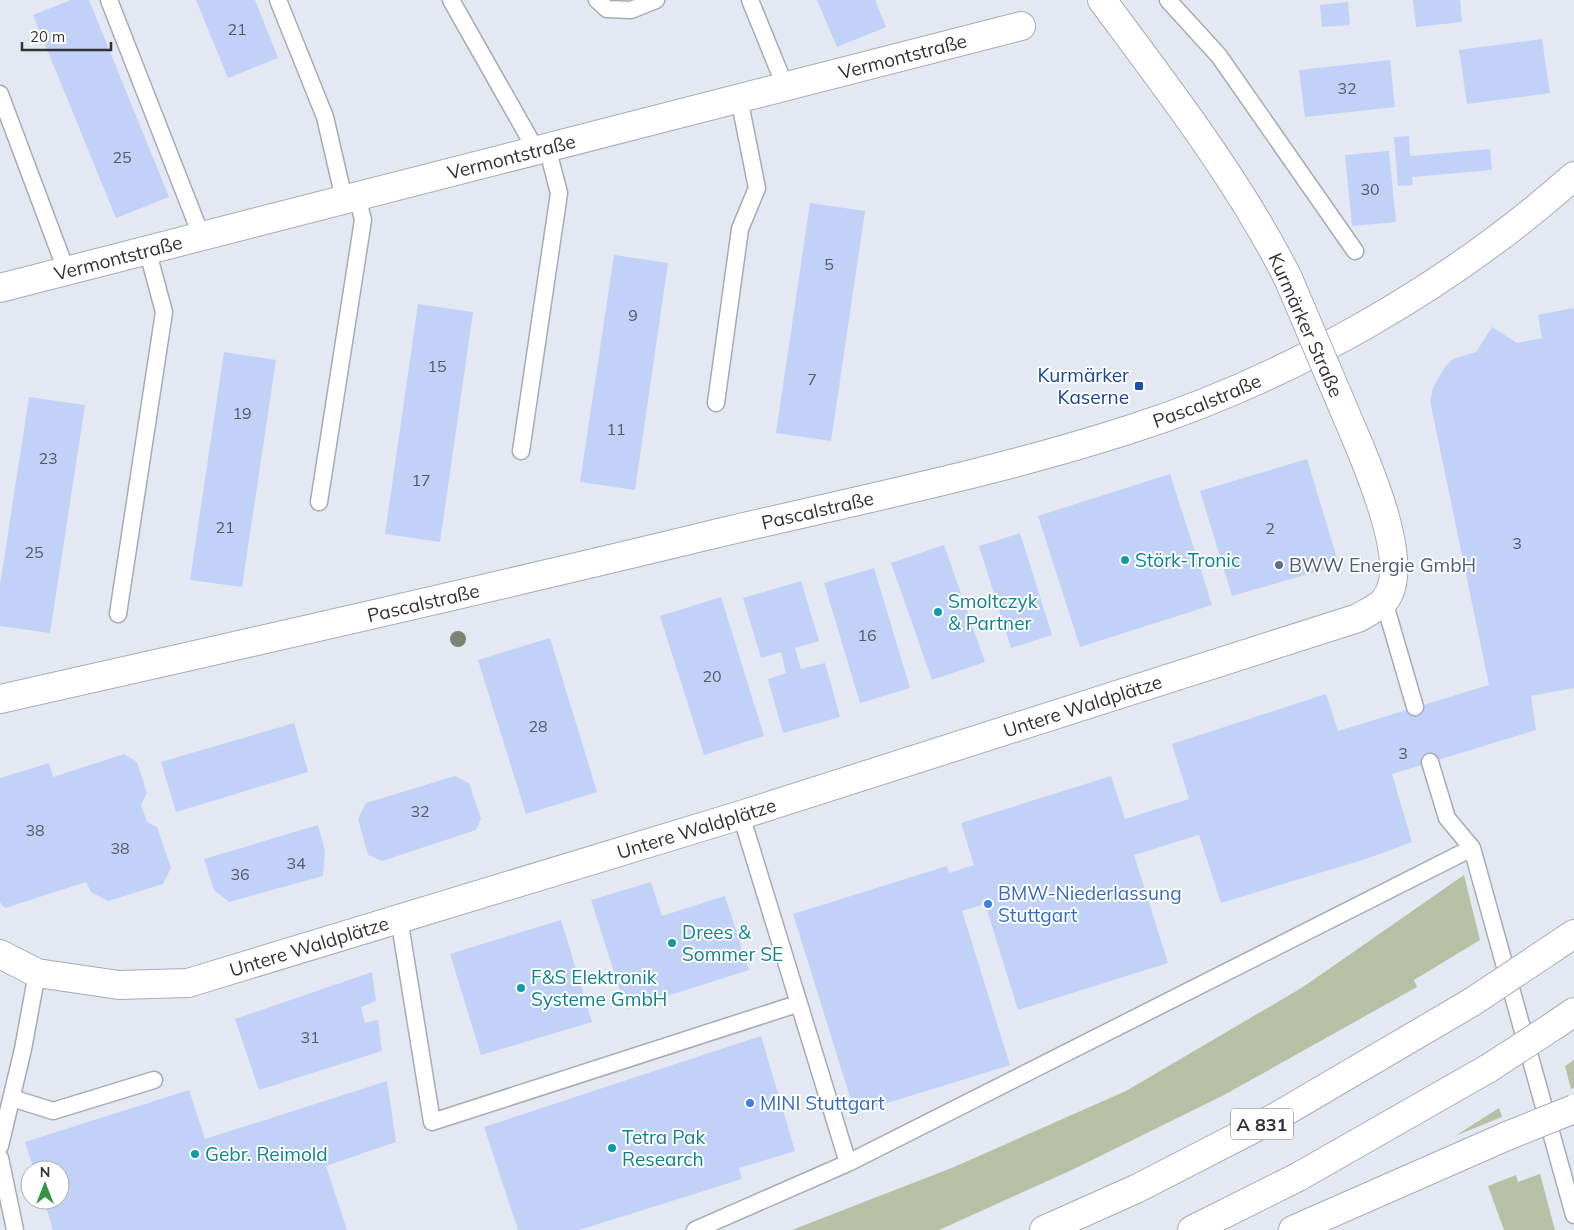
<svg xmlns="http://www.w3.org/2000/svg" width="1574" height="1230" viewBox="0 0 1574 1230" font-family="Mulish,sans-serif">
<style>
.green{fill:#b7c0a4}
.building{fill:#c1d1f7}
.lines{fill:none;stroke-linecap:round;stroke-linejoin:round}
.service-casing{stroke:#a7abb4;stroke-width:19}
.minor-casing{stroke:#a7abb4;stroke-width:30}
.tertiary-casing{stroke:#a7abb4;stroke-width:30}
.motorway-casing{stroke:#a7abb4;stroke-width:30}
.service{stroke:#fff;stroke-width:16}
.minor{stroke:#fff;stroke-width:28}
.tertiary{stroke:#fff;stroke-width:28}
.motorway{stroke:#fff;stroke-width:28}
.minor-bridge-casing{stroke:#a7abb4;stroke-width:30;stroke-linecap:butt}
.motorway-bridge-casing{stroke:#a7abb4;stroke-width:30;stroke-linecap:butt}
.minor-bridge{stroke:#fff;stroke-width:28}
.motorway-bridge{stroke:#fff;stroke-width:28}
.tree{fill:#7c836e}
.transit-dot{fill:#1a4fb4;stroke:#fff;stroke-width:2}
.culture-dot{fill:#0f9aa8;stroke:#fff;stroke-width:2}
.service-dot{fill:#5c6f8a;stroke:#fff;stroke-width:2}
.shop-dot{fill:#3f7fe0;stroke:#fff;stroke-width:2}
.labels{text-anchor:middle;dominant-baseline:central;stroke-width:4;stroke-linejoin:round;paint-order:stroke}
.number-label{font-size:16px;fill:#565a67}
.shield{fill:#fff;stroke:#707073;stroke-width:1}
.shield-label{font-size:18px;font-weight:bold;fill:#323337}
.street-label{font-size:19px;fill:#323337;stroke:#fff}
.transit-label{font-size:19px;fill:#164399;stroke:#fff;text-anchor:end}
.culture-label{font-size:19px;fill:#0d838f;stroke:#fff;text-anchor:start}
.service-label{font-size:19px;fill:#4e5e75;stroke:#fff;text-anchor:start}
.shop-label{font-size:19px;fill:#366cbe;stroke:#fff;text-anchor:start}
</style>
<rect width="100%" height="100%" fill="#e4e8f2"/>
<path class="green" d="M1464,875L1480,940L1414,980L1417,987L1224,1095L1076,1168L939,1230H792L954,1167L1126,1091L1303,987Z
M1574,1060V1088L1571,1089L1565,1066Z
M1499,1108L1502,1117L1455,1136Z
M1540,1174L1555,1230H1504L1488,1186L1516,1175L1518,1182Z"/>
<path class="building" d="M71,0H89L169,197L116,218L33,15Z
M196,0H255L278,58L228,78Z
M817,0H875L886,27L837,47Z
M1413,0H1460L1462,22L1416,27Z
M1348,2L1350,25L1322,27L1320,5Z
M1542,39L1550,93L1467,104L1459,50Z
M1390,60L1395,107L1305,117L1299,70Z
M1409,136L1410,156L1490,149L1492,170L1412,177L1413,185L1398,186L1394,137Z
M1389,151L1396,222L1352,226L1345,155Z
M810,203L865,211L831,441L776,433Z
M614,255L668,263L635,490L580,482Z
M418,304L473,312L440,542L385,534Z
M1574,308V688L1531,696L1536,730L1392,774L1412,842L1372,857L1221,903L1199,835L1134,855L1168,963L1018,1010L985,904L962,911L1010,1065L855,1113L793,914L947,866L949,873L974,865L961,823L1111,776L1125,819L1189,799L1172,744L1326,694L1338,731L1489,685L1430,401L1433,388L1444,368L1453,359L1476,352L1492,327L1517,343L1542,338L1538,315Z
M224,352L276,360L242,587L190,580Z
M29,397L85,405L50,633L0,626V585Z
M1307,459L1339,565L1232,596L1200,491Z
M1170,474L1212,605L1080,647L1038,516Z
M1020,533L1052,635L1011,648L979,546Z
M944,545L985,662L932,680L891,563Z
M874,568L910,688L860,703L824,583Z
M801,581L819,641L795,648L801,669L825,663L840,717L783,733L768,679L786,673L781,652L761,658L743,598Z
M721,597L764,736L704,755L660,616Z
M550,638L597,792L526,814L478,660Z
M294,723L308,772L176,812L161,762Z
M124,754L137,762L147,793L141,805L147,822L157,827L171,868L163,884L108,901L91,892L86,882L5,908L0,902V778L49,763L53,777Z
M455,776L469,783L481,819L476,830L382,861L368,855L358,819L366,803Z
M318,825L325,851L323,876L229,902L214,890L204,859Z
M651,882L662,916L725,896L749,970L626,1009L591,900Z
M561,920L592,1022L481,1055L450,954Z
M372,972L376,1001L361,1007L365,1023L378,1020L382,1051L259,1090L235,1019Z
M761,1036L795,1151L739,1168L742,1179L579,1230H518L484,1127Z
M387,1081L396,1142L326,1166L347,1230H53L44,1200H60V1170H34L25,1142L189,1090L205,1139Z"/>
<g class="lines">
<g class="service-casing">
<path id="service" d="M109,0L201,235
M278,0L325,117L344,199
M451,0L536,150
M597,0L607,9L631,10L656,0
M750,0L785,86
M1168,0L1219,56L1355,251
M0,94L66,270
M716,403L740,229L757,188L739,98
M521,451L559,193L547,147
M319,502L363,220L357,196
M1384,601L1415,707
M118,614L164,312L147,249
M1430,762L1447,818L1472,848L1574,1215
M741,815L848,1163
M399,918L432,1122L797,1004
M12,1098L53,1111L154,1080
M0,1146L23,1049L37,973
M0,1158L15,1230
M695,1230L848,1163L1472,848"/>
</g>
<g class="minor-casing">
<g id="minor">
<path d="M1102,0C1168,89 1238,179 1288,278"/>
<path id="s1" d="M0,288L1021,26"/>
<path id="s2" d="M0,954L37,973L119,985L188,983L741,815L1358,618C1366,613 1378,608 1384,601C1413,569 1368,466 1353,431"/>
</g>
</g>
<g class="tertiary-casing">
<g id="tertiary">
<path id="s3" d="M0,699C236,646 471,593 706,536C848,502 992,474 1131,429C1288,379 1451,286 1574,176"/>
</g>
</g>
<g class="motorway-casing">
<path id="motorway" d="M1538,958L1574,934
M1555,1025L1574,1012
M1044,1230L1136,1189L1276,1117L1472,1002
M1192,1230L1298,1177L1489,1068
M1293,1230L1507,1136"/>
</g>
<use href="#service" class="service"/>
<use href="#minor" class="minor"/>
<use href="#tertiary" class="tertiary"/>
<use href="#motorway" class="motorway"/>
<g class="minor-bridge-casing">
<path id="minor-bridge" d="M1288,278L1353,431"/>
</g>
<g class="motorway-bridge-casing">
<path id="motorway-bridge" d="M1472,1002L1538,958
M1489,1068L1555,1025
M1507,1136L1574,1109"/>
</g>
<use href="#minor-bridge" class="minor-bridge"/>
<use href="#motorway-bridge" class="motorway-bridge"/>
</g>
<circle class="tree" cx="458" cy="639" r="8"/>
<rect class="transit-dot" x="1134" y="381" width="10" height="10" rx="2.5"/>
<g class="culture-dot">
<circle cx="1125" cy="560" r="5"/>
<circle cx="938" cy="612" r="5"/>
<circle cx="672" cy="943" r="5"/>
<circle cx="521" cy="988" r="5"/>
<circle cx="612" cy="1148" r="5"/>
<circle cx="195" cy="1154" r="5"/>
</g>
<circle class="service-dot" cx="1279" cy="565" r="5"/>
<g class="shop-dot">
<circle cx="988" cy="904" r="5"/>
<circle cx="750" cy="1103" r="5"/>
</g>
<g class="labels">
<g class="number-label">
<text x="237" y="29">21</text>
<text x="1347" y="88">32</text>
<text x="122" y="157">25</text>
<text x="1370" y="189">30</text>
<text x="829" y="264">5</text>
<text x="633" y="315">9</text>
<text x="437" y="366">15</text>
<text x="812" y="379">7</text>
<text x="242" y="413">19</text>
<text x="616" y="429">11</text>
<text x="48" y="458">23</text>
<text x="421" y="480">17</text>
<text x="225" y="527">21</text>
<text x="1270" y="528">2</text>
<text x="1517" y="543">3</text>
<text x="34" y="552">25</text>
<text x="867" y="635">16</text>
<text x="712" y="676">20</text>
<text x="538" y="726">28</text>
<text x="1403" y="753">3</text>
<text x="420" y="811">32</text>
<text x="35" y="830">38</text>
<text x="120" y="848">38</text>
<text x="296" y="863">34</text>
<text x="240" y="874">36</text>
<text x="310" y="1037">31</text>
</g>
<rect class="shield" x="1231" y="1108.5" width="62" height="31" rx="4"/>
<g class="shield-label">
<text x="1262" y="1124">A 831</text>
</g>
<g class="street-label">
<text stroke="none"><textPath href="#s1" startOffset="932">Vermontstraße</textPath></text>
<text stroke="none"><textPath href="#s1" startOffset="528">Vermontstraße</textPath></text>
<text stroke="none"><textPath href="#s1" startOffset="122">Vermontstraße</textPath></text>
<text transform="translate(1306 325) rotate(66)">Kurmärker Straße</text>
<text stroke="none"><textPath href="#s3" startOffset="1244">Pascalstraße</textPath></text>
<text stroke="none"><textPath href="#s3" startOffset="839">Pascalstraße</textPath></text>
<text stroke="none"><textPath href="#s3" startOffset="434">Pascalstraße</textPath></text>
<text stroke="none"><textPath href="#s2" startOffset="1130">Untere Waldplätze</textPath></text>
<text stroke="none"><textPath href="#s2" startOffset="725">Untere Waldplätze</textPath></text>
<text stroke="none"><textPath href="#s2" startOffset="320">Untere Waldplätze</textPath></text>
</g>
<g class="transit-label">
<text x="1129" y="375">Kurmärker<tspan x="1129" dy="22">Kaserne</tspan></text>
</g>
<g class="culture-label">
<text x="1135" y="560">Störk-Tronic</text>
<text x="948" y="601">Smoltczyk<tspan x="948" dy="22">&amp; Partner</tspan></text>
<text x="682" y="932">Drees &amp;<tspan x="682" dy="22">Sommer SE</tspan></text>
<text x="531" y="977">F&amp;S Elektronik<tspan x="531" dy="22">Systeme GmbH</tspan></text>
<text x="622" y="1137">Tetra Pak<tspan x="622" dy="22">Research</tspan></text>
<text x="205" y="1154">Gebr. Reimold</text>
</g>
<g class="service-label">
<text x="1289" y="565">BWW Energie GmbH</text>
</g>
<g class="shop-label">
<text x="998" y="893">BMW-Niederlassung<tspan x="998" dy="22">Stuttgart</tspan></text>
<text x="760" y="1103">MINI Stuttgart</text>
</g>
</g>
<g transform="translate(45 1185)"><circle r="24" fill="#ffffff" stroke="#adadaf"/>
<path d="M0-4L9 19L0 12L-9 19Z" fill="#359345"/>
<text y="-8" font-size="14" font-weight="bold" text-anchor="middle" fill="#323337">N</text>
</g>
<path d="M22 42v8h89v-8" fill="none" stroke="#323337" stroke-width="2.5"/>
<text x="30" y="42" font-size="15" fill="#323337" stroke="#ffffff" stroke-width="4" paint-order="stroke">20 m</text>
</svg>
